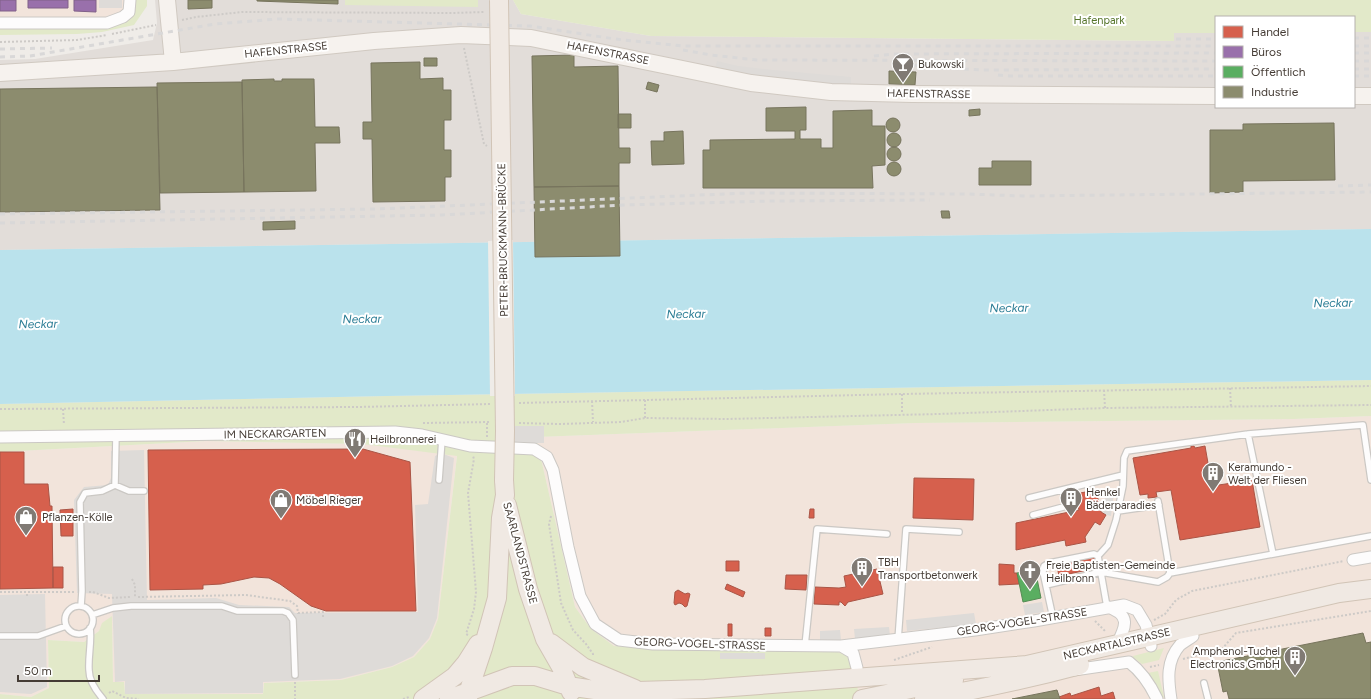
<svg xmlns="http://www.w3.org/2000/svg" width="1371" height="699" viewBox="0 0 1371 699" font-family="Figtree,sans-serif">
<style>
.commercial{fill:#f2e4db}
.industrial{fill:#e2ddd9}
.green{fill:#e2e9c9}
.parking{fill:#dedbd8}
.water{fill:#bae2ec}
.pier{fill:#efece8}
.shops{fill:#d6604d;stroke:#aa5546}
.offices{fill:#9970ab;stroke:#806088}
.public{fill:#5aae61;stroke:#548c54}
.industry{fill:#8c8c6e;stroke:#77745d}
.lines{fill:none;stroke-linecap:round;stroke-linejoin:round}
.lane-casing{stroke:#cbc8c4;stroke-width:8}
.street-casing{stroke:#cbc8c4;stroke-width:13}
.secondary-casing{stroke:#d0c9c1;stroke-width:18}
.primary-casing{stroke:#d1c4b6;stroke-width:20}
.path{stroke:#cdcac7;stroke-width:2;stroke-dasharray:2 2;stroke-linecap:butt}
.lane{stroke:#fdfcfc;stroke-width:5.5}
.street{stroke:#fdfcfc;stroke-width:11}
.secondary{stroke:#f6f2ee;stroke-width:16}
.primary{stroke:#f0e9e3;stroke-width:18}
.rail{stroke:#d9d8d8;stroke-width:3;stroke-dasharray:5 5;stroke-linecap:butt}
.primary-bridge-casing{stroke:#d1c4b6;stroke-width:20;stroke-linecap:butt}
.primary-bridge{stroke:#f0e9e3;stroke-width:18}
.labels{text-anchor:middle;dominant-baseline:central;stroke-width:4;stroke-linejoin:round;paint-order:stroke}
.park-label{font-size:11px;fill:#55742a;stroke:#fff}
.street-label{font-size:11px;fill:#453c35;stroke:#fff}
.poi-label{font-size:11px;fill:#453c35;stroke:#fff;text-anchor:start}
.water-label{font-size:12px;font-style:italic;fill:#2d7e96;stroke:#fff}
</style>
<rect width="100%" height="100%" fill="#efece8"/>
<path class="commercial" d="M0,0H134L127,20L0,26Z
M1371,416V699H860L702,651L614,646L591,629L575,607L536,437L915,423L1294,419Z
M206,441L362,444L457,455L438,619L430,639L414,657L392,667L341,680L264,683L263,694H125L124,682L113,683L112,616L103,623L99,631L84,642L48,640L49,688L31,697L0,694V452Z"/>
<path class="industrial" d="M155,0H513L521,14L651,36L1174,41V33H1216V107H1354V32H1371V229L0,250V60L35,59L153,40L157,23Z"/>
<path class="green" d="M134,0H147V6L134,25L102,32L77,34L0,35V26L127,20Z
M345,0H478V7L345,5Z
M513,0H1371V32H1354V17H1216V33H1174V41L651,36L521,14Z
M1371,380V416L1294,419L915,423L536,437L575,607L591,629L614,646L702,651H835L845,655L851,660L860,699H0V694L31,697L49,688L48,640L84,642L99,631L102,623L112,616L113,682H124L125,694H263L264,683L341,680L392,667L414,657L430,639L438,619L457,456L362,444L206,441L0,452V404L387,396Z
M1164,648L1159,660L1142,664L1133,657V656Z
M1158,671L1164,697L1162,699L1148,673Z"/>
<path class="parking" d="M99,0H122V8H99Z
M717,61L738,66L773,70L851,77V86L826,84L742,74L715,69Z
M501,426H544V443H501Z
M144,450L147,600L216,598L239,605L289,607L295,613L418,612L415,505L428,504L435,456L441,453L454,458L437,618L429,638L413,656L392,666L340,679L263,682V693L125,694V681L115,682L112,594L77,593L74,500L84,487L108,485L111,478V451Z
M1106,493H1114L1111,516L1103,514Z
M45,594L47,687L31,694L0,692V595Z
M1042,602L1044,612L1025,615L1023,605Z
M974,613L976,624L907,631L906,620Z
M889,627L890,636L855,639L854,629Z
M840,630L841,640H820V631Z
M720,653H765V659H720Z"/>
<path class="water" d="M1371,229V380L387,396L0,404V250Z"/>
<path class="pier" d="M513,240L515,396H490L488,241Z"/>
<path class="shops" d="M1191,446H1194L1195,448L1205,446L1212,486L1252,480L1260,527L1180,540L1171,490L1156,492L1157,497L1148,498V494L1140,495L1133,458L1191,448Z
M363,449L410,462L416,611H326L311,606L280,584L269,578L254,577L221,584L203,585V589L150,590L148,450Z
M0,452H24V484H48L50,506H52L53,588L0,589Z
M914,478L974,479L973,520L913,518Z
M1096,490L1101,512L1106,515L1100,525L1095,522L1085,537L1086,542L1066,546L1065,540L1016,550V523L1079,510L1075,494Z
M73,509V536H61L60,510Z
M810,509H814V518H809Z
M1094,557L1097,568L1059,576L1057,566Z
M726,561H739V571H726Z
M999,564L1014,565V573H1017L1019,584L999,585Z
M53,567H63V588H53Z
M877,569L883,594L848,602L845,606L841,602H839V605L814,604L815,587L839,588L846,587L844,576Z
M786,575H807L806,590L785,589Z
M727,584L745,592L743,597L725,589Z
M678,590L685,594L688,593L690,594L687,606L685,607L682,604L679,603L675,605L674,603L675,592Z
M728,624H732V636H728Z
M765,628H771V636H765Z
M1099,687L1101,696L1113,692L1115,699H1060L1059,697L1070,693L1071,696Z"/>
<path class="offices" d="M0,0H16V11H0Z
M28,0H68V8H28Z
M74,0H96V12L74,11Z"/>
<path class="public" d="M1035,569L1041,598L1023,602L1017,573Z"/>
<path class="industry" d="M188,0H212V8L188,9Z
M257,0H338V4L257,1Z
M574,55V67L618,66L619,148H630V163H619V186L534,187L532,56Z
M424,58H437V66H424Z
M420,62V79L443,78V90H451V120H444V150H451V177H445V201L373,202L372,139H363V122H372L371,63Z
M889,71L916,72L915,85L889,84Z
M274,79V81H282V79H314L315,127H339L340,143H315L316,191L244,192L242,80Z
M242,82L244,192L160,193L157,83Z
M648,82L659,85L657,92L646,89Z
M157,87L160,210L0,212V89Z
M806,107V130H800V139H821V148H833V111L872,110V126H885V165L872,166L873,188H703V150H710V140L795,139V131H766V108Z
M980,109V115L969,116V110Z
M618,114H631V128H618Z
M886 125a7 7 0 1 1 14 0a7 7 0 1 1-14 0Z
M1334,123L1335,180L1243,181V192L1210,193V130H1243V124Z
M683,131L684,164L652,165L651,141H664V132Z
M887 140a7 7 0 1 1 14 0a7 7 0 1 1-14 0Z
M887 154a7 7 0 1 1 14 0a7 7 0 1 1-14 0Z
M992,161H1031V185H979V168H992Z
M887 169a7 7 0 1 1 14 0a7 7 0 1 1-14 0Z
M619,186L620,256L535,257L534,187Z
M941,211H949L950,218H942Z
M295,221V229L263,230V222Z
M1363,633L1366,643L1371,642V699H1229L1227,691L1223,692L1217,662Z
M1057,690L1060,699H1012Z"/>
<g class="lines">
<g class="lane-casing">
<path id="lane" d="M1248,434L1273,554
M439,480L442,439
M115,485L129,491H144
M1029,498L1123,475
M1118,511L1159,505
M1033,515L1067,506L1063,490
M1098,556L1108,545L1116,520L1123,486L1124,458L1127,451L1248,434L1363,425L1371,480
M1170,573L1371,536
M1046,585L1101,572L1158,582L1167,577L1170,573L1158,501
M81,606L82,591L80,502L85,493L102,491L115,485L116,435
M65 620a14 14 0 1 1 28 0a14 14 0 1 1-28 0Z
M92,615L113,608L131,606H222L237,611H283L288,613L293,620L295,675
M1053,618L1043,572L1044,566L1049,563L1094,554L1098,556L1107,607
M90,628C92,642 88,656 89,670C89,681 96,691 103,699
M0,636H38L66,626
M898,640L906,529L959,532
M805,646L817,529L887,534
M1204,683L1208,699"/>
</g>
<g class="street-casing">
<path id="street" d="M0,23H107L123,17L129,12L130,0
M0,437L395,432L422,435L470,446L534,449L547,457L553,470L568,547L580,596L595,624L619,640L653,644L841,646L975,630L1034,621L1124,605L1137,610L1146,625L1151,646
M1353,560L1371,557
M1108,607C1131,615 1126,626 1117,644
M841,646L853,653L857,668V678
M1074,670L1129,662C1142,672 1150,684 1157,699
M1171,699C1168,680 1166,661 1180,645C1184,642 1189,639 1193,636"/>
</g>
<g class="secondary-casing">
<path id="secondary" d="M167,0L173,62
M0,73L173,62L374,41L461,35L531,38L751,83L831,92L912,94L1216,96
M1354,96H1371"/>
</g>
<g class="primary-casing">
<path id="primary" d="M507,505L528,589L545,639L561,667L571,692
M551,643L583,667L635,689
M1018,667L1339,593L1371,589
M423,699L455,676L466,663L478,644
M449,699L512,676H535L568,686L614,693L637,691L705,689L1028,665
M468,699V693L483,648L497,598L501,518L505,495L504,480
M862,699L954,680
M924,699C976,690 1028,679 1080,665"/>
</g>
<path class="path" d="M182,20L196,17L242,12L453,13L485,12
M112,34L156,25
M0,42L77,40L107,35
M464,48L484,144L487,146
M1230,388L1231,407
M1104,390L1105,408
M902,394V414
M592,401L593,422
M519,403L902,394L1371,386
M0,409L358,407L491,404
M63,409L64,425
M645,418V400
M423,423L491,422
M519,423L560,424L621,422L645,418L727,419L939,414L1105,408L1371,405
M487,437V422
M551,516L549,524L561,603L573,630L586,644L593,654V656
M132,579L135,585V597
M0,592H75
M89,592H93L109,598L130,597
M27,596V592
M138,597L246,595L290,601L297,606L298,613L323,612V618
M1154,620L1165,614L1176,600L1192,591L1344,561
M1095,621L1106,632
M468,635L466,634L474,609L476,592L468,493L474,459L473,456
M1183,659L1222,649L1236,633L1371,611
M894,660L932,647
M1150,667L1159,665
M295,682V699
M109,693L112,691L126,698L139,699
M403,699L409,697"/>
<use href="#lane" class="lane"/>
<use href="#street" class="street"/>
<use href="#secondary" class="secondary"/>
<use href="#primary" class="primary"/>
<path class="rail" d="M1354,38H1371
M1176,39H1216
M1354,46H1371
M0,49L52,48
M683,50L711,55L757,60L1216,61
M1354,53H1371
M874,56L893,54L1216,53
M0,57L30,56L215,24L278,19L530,26L615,39L682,46H1216
M1354,61H1371
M914,65L928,67L982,70L1216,69
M1354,69H1371
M998,75L1010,76H1216
M1354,76H1371
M1338,186L1371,185
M0,214L376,209L748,193L967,194L1024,196L1371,192
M0,223L442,215L624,205L770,201L930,200"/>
<g class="primary-bridge-casing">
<path id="primary-bridge" d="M499,0L505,431L504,480"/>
</g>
<use href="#primary-bridge" class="primary-bridge"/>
</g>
<defs>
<g id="bar-pin" transform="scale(1.15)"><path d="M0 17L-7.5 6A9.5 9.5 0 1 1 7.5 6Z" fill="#807a74" stroke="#fff"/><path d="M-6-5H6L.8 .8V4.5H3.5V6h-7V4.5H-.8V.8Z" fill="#fff"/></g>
<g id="restaurant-pin" transform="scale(1.15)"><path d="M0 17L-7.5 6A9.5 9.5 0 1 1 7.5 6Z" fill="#807a74" stroke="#fff"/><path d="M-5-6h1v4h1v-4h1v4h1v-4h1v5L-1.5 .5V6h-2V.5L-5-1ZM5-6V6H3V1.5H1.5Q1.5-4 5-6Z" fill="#fff"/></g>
<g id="building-pin" transform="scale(1.15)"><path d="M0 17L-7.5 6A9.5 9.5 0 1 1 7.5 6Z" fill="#807a74" stroke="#fff"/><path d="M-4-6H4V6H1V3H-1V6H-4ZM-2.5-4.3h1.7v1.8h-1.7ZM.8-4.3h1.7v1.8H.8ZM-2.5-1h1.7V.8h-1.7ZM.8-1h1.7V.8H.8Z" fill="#fff"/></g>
<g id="shop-pin" transform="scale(1.15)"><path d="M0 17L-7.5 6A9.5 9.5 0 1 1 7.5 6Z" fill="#807a74" stroke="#fff"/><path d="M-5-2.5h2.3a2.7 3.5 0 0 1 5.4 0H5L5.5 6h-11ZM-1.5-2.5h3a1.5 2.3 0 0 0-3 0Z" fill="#fff"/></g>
<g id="church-pin" transform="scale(1.15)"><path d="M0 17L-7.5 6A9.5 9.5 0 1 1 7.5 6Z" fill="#807a74" stroke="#fff"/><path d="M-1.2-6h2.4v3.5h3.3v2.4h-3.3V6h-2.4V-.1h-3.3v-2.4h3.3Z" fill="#fff"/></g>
</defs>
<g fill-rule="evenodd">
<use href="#bar-pin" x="903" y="64"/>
<use href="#restaurant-pin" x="355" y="439"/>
<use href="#building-pin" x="1213" y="473"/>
<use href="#building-pin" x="1071" y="498"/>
<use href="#shop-pin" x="281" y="500"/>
<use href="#shop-pin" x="26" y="517"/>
<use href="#building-pin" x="862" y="568"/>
<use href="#church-pin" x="1030" y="571"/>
<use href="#building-pin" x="1295" y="657"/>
</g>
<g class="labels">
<g class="park-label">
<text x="1099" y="20">Hafenpark</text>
</g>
<g class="street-label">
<text transform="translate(286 50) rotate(-6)">HAFENSTRASSE</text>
<text transform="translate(608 53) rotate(11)">HAFENSTRASSE</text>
<text transform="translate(929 94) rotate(1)">HAFENSTRASSE</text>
<text transform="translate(503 240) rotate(-91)">PETER-BRUCKMANN-BRÜCKE</text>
<text transform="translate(275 434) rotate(-1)">IM NECKARGARTEN</text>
<text transform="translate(520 553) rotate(75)">SAARLANDSTRASSE</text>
<text transform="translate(1022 622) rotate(-9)">GEORG-VOGEL-STRASSE</text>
<text transform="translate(700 644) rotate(2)">GEORG-VOGEL-STRASSE</text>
<text transform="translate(1117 644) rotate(-13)">NECKARTALSTRASSE</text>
</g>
<g class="poi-label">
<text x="918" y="64">Bukowski</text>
<text x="370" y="439">Heilbronnerei</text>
<text x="1228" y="467">Keramundo -<tspan x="1228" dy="13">Welt der Fliesen</tspan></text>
<text x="1086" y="492">Henkel<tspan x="1086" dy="13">Bäderparadies</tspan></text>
<text x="296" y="500">Möbel Rieger</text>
<text x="42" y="517">Pflanzen-Kölle</text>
<text x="878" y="562">TBH<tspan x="878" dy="13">Transportbetonwerk</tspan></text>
<text x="1046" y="565">Freie Baptisten-Gemeinde<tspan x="1046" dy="13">Heilbronn</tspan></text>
<text x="1280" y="651" text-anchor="end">Amphenol-Tuchel<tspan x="1280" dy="13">Electronics GmbH</tspan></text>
</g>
<g class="water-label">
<text transform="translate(1333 303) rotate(-1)">Neckar</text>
<text transform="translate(1009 308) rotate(-1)">Neckar</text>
<text transform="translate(686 314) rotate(-1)">Neckar</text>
<text transform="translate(362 319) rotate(-1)">Neckar</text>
<text transform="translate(38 324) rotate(-1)">Neckar</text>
</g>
</g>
<rect x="1215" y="16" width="140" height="92" fill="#ffffff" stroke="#b5b1ae"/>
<rect x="1223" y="26" width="20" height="12" fill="#d6604d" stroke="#b5b1ae"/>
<text x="1251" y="36" font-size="12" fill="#453c35">Handel</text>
<rect x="1223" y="46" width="20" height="12" fill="#9970ab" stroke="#b5b1ae"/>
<text x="1251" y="56" font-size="12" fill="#453c35">Büros</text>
<rect x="1223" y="66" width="20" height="12" fill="#5aae61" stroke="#b5b1ae"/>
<text x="1251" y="76" font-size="12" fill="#453c35">Öffentlich</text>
<rect x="1223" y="86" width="20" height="12" fill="#8c8c6e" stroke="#b5b1ae"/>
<text x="1251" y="96" font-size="12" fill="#453c35">Industrie</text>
<path d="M18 675v6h81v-6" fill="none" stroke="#453c35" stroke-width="2"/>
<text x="24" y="675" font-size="12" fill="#453c35" stroke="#ffffff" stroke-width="3" paint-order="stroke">50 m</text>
</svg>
